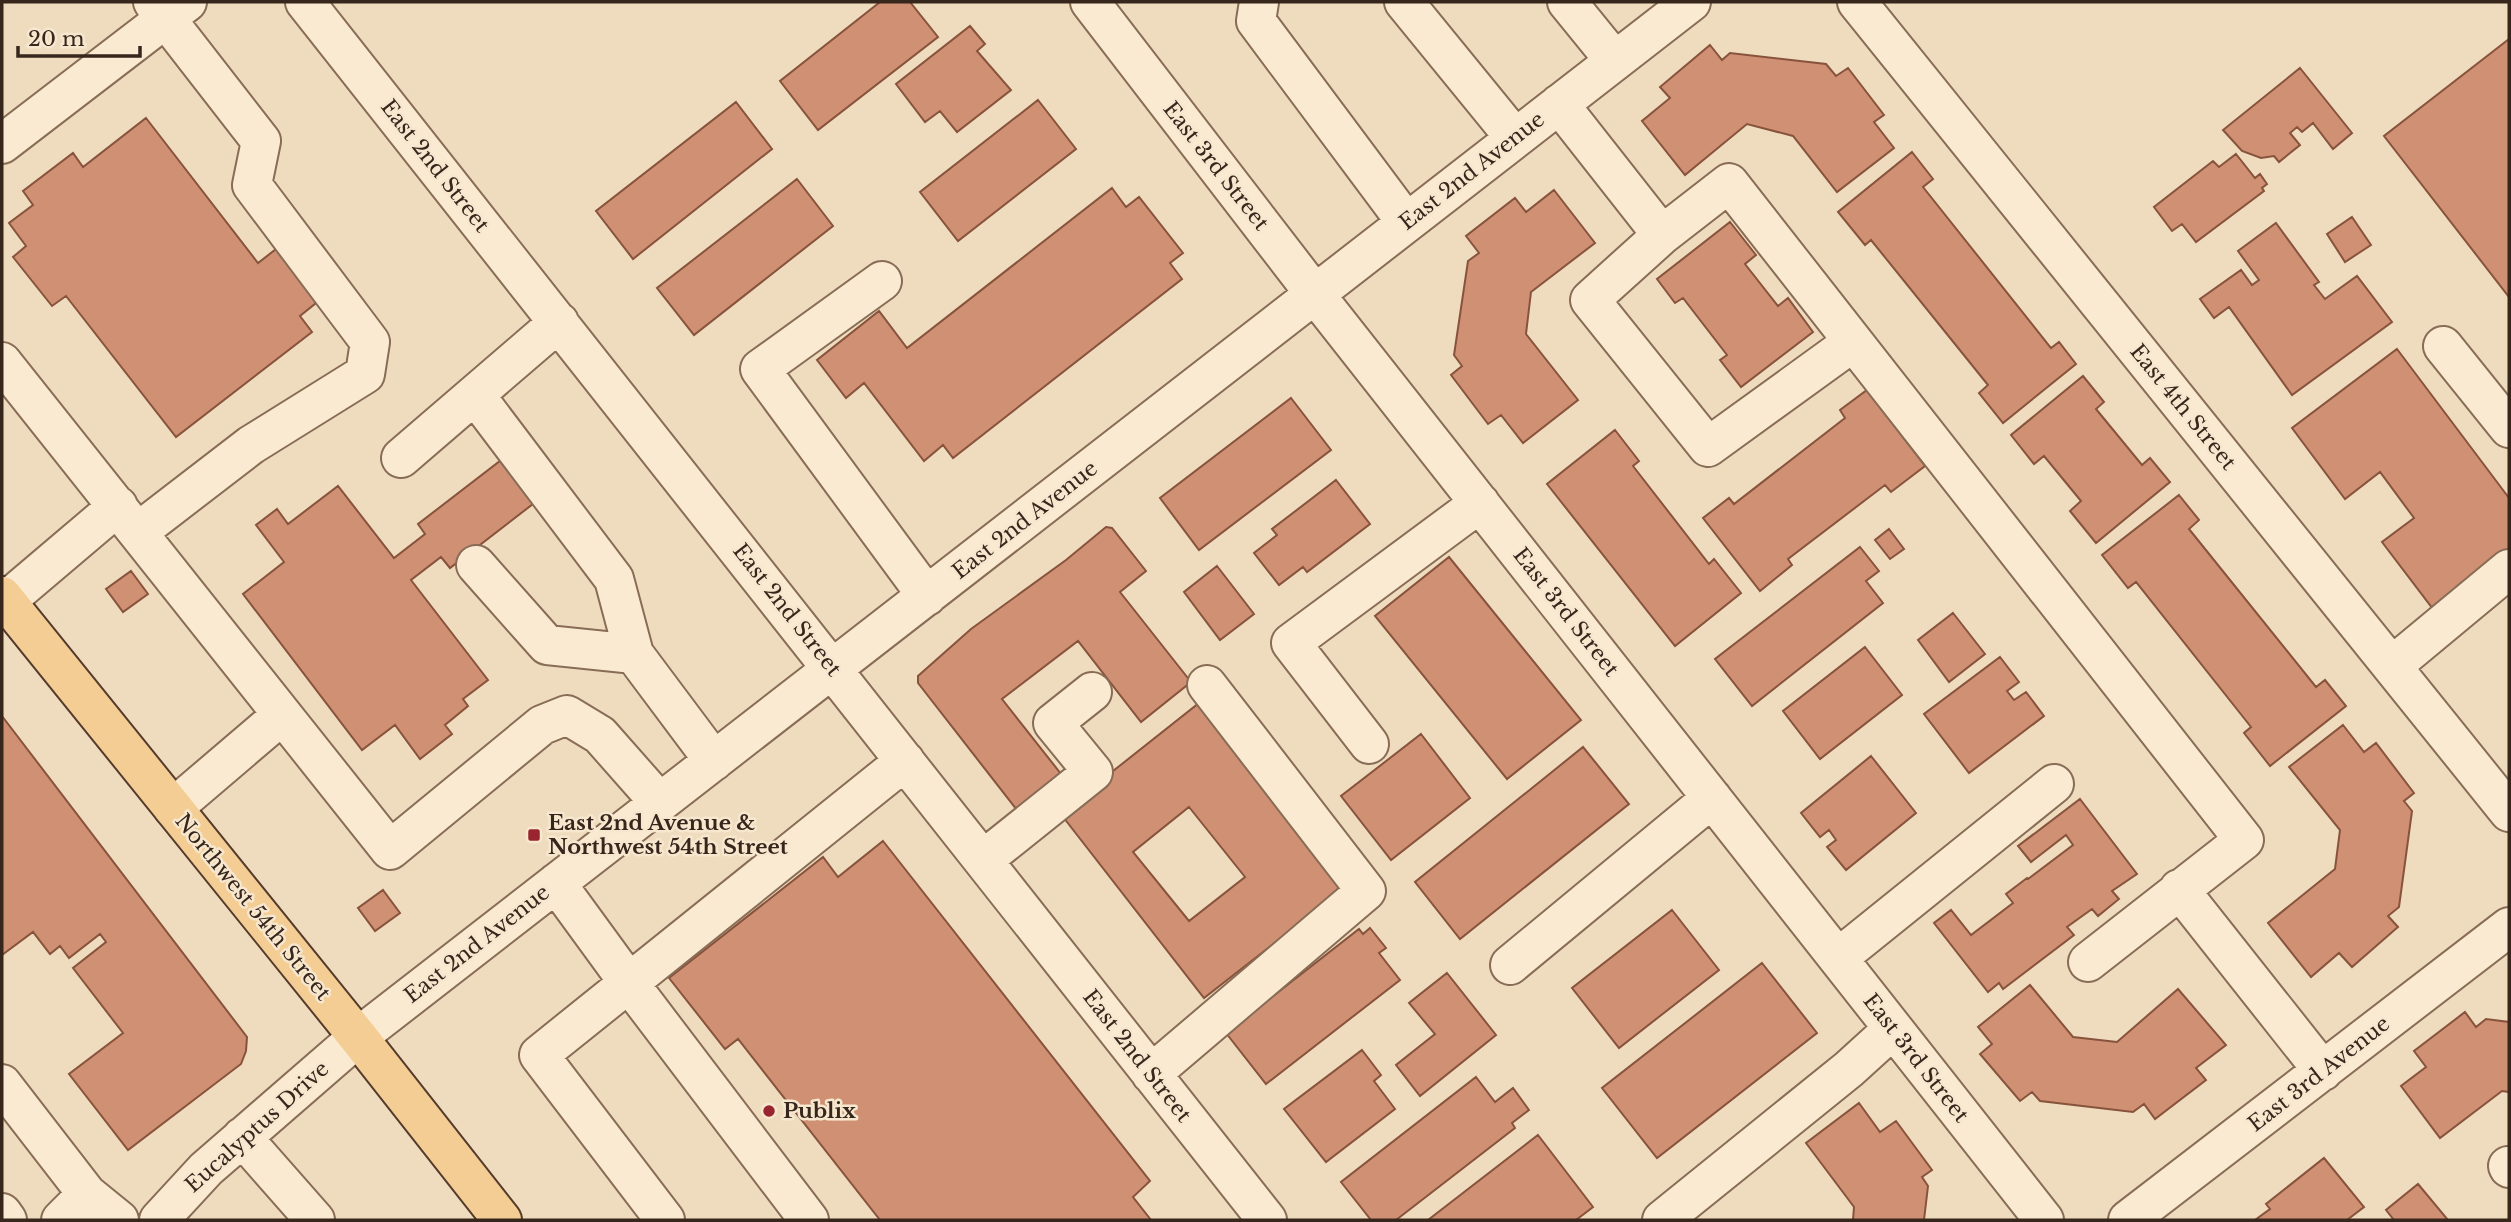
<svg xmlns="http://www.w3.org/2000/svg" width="2511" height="1222" viewBox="0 0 2511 1222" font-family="'Libre Baskerville',serif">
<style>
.building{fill:#cf9073;stroke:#88533c;stroke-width:2;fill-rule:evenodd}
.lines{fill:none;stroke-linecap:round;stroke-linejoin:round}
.minor-casing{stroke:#886c56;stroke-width:42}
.major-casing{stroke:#553b2b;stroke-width:42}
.minor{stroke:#faead2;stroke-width:38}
.major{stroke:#f4cd94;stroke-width:38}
.poi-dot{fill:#992530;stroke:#f6e7ce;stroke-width:2.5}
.labels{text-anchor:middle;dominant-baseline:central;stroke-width:5;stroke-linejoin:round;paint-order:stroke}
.street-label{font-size:21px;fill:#37261c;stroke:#f6e7ce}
.poi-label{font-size:21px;font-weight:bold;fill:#37261c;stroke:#f6e7ce;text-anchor:start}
</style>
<rect width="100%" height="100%" fill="#efdcbe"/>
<path class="building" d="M880,2H910L938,37L818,130L780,81Z
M970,26L985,44L977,51L1011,90L957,132L940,111L925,122L896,84Z
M2509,39V297L2384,136Z
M1710,45L1722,60L1730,53L1826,64L1836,76L1848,68L1884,115L1874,122L1894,148L1837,192L1793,136L1747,124L1685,175L1642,121L1670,98L1660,87Z
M2300,68L2352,133L2333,149L2313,123L2302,132L2297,127L2290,133L2300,145L2279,162L2274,156L2261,158L2242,151L2223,130Z
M1038,100L1076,149L958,241L920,192Z
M736,102L772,149L633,259L596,211Z
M146,118L258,263L280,246L321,299L300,316L312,332L176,437L66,296L52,306L13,257L26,246L9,223L33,205L23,191L73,153L83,167Z
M1912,152L1933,179L1923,187L2051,348L2059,342L2076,364L2003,423L1979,393L1988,385L1871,240L1865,245L1838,212Z
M2236,154L2255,178L2260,174L2267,184L2262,188L2264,191L2196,242L2182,224L2172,231L2154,207L2213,161L2219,167Z
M797,179L833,226L694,335L657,288Z
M1112,188L1126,207L1139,197L1183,253L1170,263L1182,279L953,458L943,445L924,461L864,383L846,398L817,360L879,311L907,348Z
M1554,190L1595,243L1531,292L1526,334L1578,400L1523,443L1501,415L1488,424L1451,375L1462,366L1454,355L1468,261L1479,253L1466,236L1515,198L1526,212Z
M2352,217L2371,245L2345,262L2327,234Z
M1730,222L1756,255L1745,264L1778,306L1788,298L1813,332L1741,387L1720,360L1727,355L1683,298L1675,303L1657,279Z
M2276,223L2319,282L2314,285L2325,299L2357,276L2392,322L2292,395L2229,307L2214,318L2200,299L2241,270L2252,285L2259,280L2238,251Z
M2397,349L2509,498V551L2433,609L2382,542L2414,518L2380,472L2345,499L2292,428Z
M2083,376L2104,402L2096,409L2142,465L2150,458L2170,482L2096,543L2070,511L2081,501L2044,456L2034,464L2011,435Z
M1867,390L1925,466L1891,492L1885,485L1788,559L1792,565L1760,591L1703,518L1729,498L1734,504L1845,418L1840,410Z
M1291,398L1331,450L1199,550L1160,498Z
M1615,430L1639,461L1633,466L1709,564L1714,559L1741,593L1675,646L1547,484Z
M509,454L542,497L450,568L441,557L411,580L488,680L463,699L468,706L445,725L452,734L420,759L395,725L362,750L243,594L284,562L256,525L277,509L288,524L338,486L394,558L425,534L418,524Z
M1336,480L1370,524L1307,572L1303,567L1279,585L1254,553L1277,535L1272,529Z
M2179,495L2199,520L2189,529L2316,687L2325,680L2346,706L2270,766L2244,733L2251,727L2136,582L2128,588L2102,555Z
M1106,527L1112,528L1146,571L1120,592L1191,682L1141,722L1078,641L1002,699L1065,779L1020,814L918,683V676L971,629L1066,560Z
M1889,529L1904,549L1890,559L1875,540Z
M1860,547L1879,571L1866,581L1883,603L1752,706L1715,659Z
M1449,557L1581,720L1507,779L1375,616Z
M1217,566L1254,614L1220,640L1184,592Z
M131,571L148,594L123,612L106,589Z
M1953,613L1985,654L1949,682L1918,640Z
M1865,647L1902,695L1820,759L1783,711Z
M2000,657L2019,682L2007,691L2014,700L2026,692L2044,716L1969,773L1924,714Z
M1199,703L1345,888L1204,998L1060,813ZM1189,807L1245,877L1189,921L1133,852Z
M2,716L247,1037L246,1051L241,1064L128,1150L69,1074L123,1033L73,968L106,942L100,934L69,958L60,946L50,954L33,932L2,955Z
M2343,725L2364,752L2376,743L2414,793L2404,801L2412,811L2399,907L2388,916L2398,927L2352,967L2339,953L2311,977L2268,923L2335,869L2340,830L2289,767Z
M1421,734L1470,798L1391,860L1341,796Z
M1583,747L1629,804L1460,939L1415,882Z
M1871,756L1916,813L1846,870L1827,847L1836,840L1829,830L1820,837L1801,813Z
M2080,799L2137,874L2112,891L2119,899L2098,916L2092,909L2067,927L2074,935L2003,989L1999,983L1988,992L1934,923L1951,910L1971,935L2013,903L2006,894L2027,878L2028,879L2073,845L2066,835L2031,862L2018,846Z
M883,841L1150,1181L1133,1197L1151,1220H880L738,1039L725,1049L669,978L823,857L838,877Z
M383,890L400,913L375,931L358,908Z
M1672,910L1719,970L1619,1048L1572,988Z
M1370,928L1386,948L1379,953L1400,980L1266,1084L1226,1033L1359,929L1363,934Z
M1762,963L1817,1033L1657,1158L1602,1088Z
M1447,973L1496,1035L1420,1096L1396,1065L1435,1034L1409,1003Z
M2030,985L2073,1037L2117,1042L2178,989L2226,1045L2196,1068L2206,1080L2155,1119L2144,1104L2133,1112L2040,1101L2032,1092L2020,1101L1980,1054L1992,1044L1978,1027Z
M2465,1012L2476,1027L2486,1019L2509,1022V1092L2502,1091L2440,1138L2401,1086L2426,1067L2414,1051Z
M1362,1050L1381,1075L1374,1081L1395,1109L1326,1162L1284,1109Z
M1476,1077L1495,1102L1513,1088L1529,1110L1512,1123L1515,1128L1396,1220H1371L1341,1182Z
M1859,1103L1880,1132L1896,1121L1932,1170L1922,1177L1928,1186L1924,1220H1853L1854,1207L1806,1143Z
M1538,1135L1593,1207L1576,1220H1428Z
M2324,1158L2364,1207L2347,1220H2255L2270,1209L2266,1204Z
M2418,1184L2448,1220H2394L2386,1210Z"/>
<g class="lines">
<g class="minor-casing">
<path id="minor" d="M305,2L1267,1220
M1090,2L1314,293L2044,1220
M1259,2L1256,21L1406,222
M1404,2L1515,138
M1567,2L1615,61
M1857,2L2509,812
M1559,104L1662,235L1729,183L2244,840L2088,962
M2,144L187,2
M1662,235L1590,300L1708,447L1853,342
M882,281L760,369L927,596
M2443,346L2509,428
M2,362L390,850L542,725L567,715L600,735L660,803
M475,395L614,579L634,654L714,761
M401,458L559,322
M138,532L251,445L365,374L370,342L252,185L261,141L153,2
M476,565L547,645L634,654
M6,601L118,506
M2392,666L2509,569
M1369,744L1291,643L1480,503
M173,808L282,715
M983,860L1093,772L1053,723L1092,692
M556,883L629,983L809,1220
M2179,889L2323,1071
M1838,958L2054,784
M1510,965L1712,798
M1151,1074L1366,891L1207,685
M2,1084L87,1194L119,1220
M242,1137L315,1220
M2508,1166L2509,1168
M2,1213L7,1220
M61,1220L87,1194
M159,1220L206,1169L358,1037L1691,2
M665,1220L539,1055L905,761
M1662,1220L1849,1069L1893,1029
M2128,1220L2509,927"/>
</g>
<g class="major-casing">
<path id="major" d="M2,596L358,1037L502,1220"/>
</g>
<use href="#minor" class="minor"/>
<use href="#major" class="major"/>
</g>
<g class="poi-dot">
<rect x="527" y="828" width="14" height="14" rx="3.5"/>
<circle cx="769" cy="1111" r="7"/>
</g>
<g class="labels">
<g class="street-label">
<text transform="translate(435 166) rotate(52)">East 2nd Street</text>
<text transform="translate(1216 166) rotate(52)">East 3rd Street</text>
<text transform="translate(1472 171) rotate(-38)">East 2nd Avenue</text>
<text transform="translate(2183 407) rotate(51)">East 4th Street</text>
<text transform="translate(1025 520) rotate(-38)">East 2nd Avenue</text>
<text transform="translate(787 610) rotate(52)">East 2nd Street</text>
<text transform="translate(1566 612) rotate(52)">East 3rd Street</text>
<text transform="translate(253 907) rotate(51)">Northwest 54th Street</text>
<text transform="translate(477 944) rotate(-38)">East 2nd Avenue</text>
<text transform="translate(1137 1056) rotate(52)">East 2nd Street</text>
<text transform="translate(1916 1058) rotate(52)">East 3rd Street</text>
<text transform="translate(2319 1074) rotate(-38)">East 3rd Avenue</text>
<text transform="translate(257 1127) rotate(-42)">Eucalyptus Drive</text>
</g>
<g class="poi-label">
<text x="548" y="823">East 2nd Avenue &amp;<tspan x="548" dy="24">Northwest 54th Street</tspan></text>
<text x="783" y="1111">Publix</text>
</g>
</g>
<rect width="2511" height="1222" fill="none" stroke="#37261c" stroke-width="7"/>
<path d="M18 46v10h122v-10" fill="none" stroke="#37261c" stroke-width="3.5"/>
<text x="28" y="46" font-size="21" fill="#37261c" stroke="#f6e7ce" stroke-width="5" paint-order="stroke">20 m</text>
</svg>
